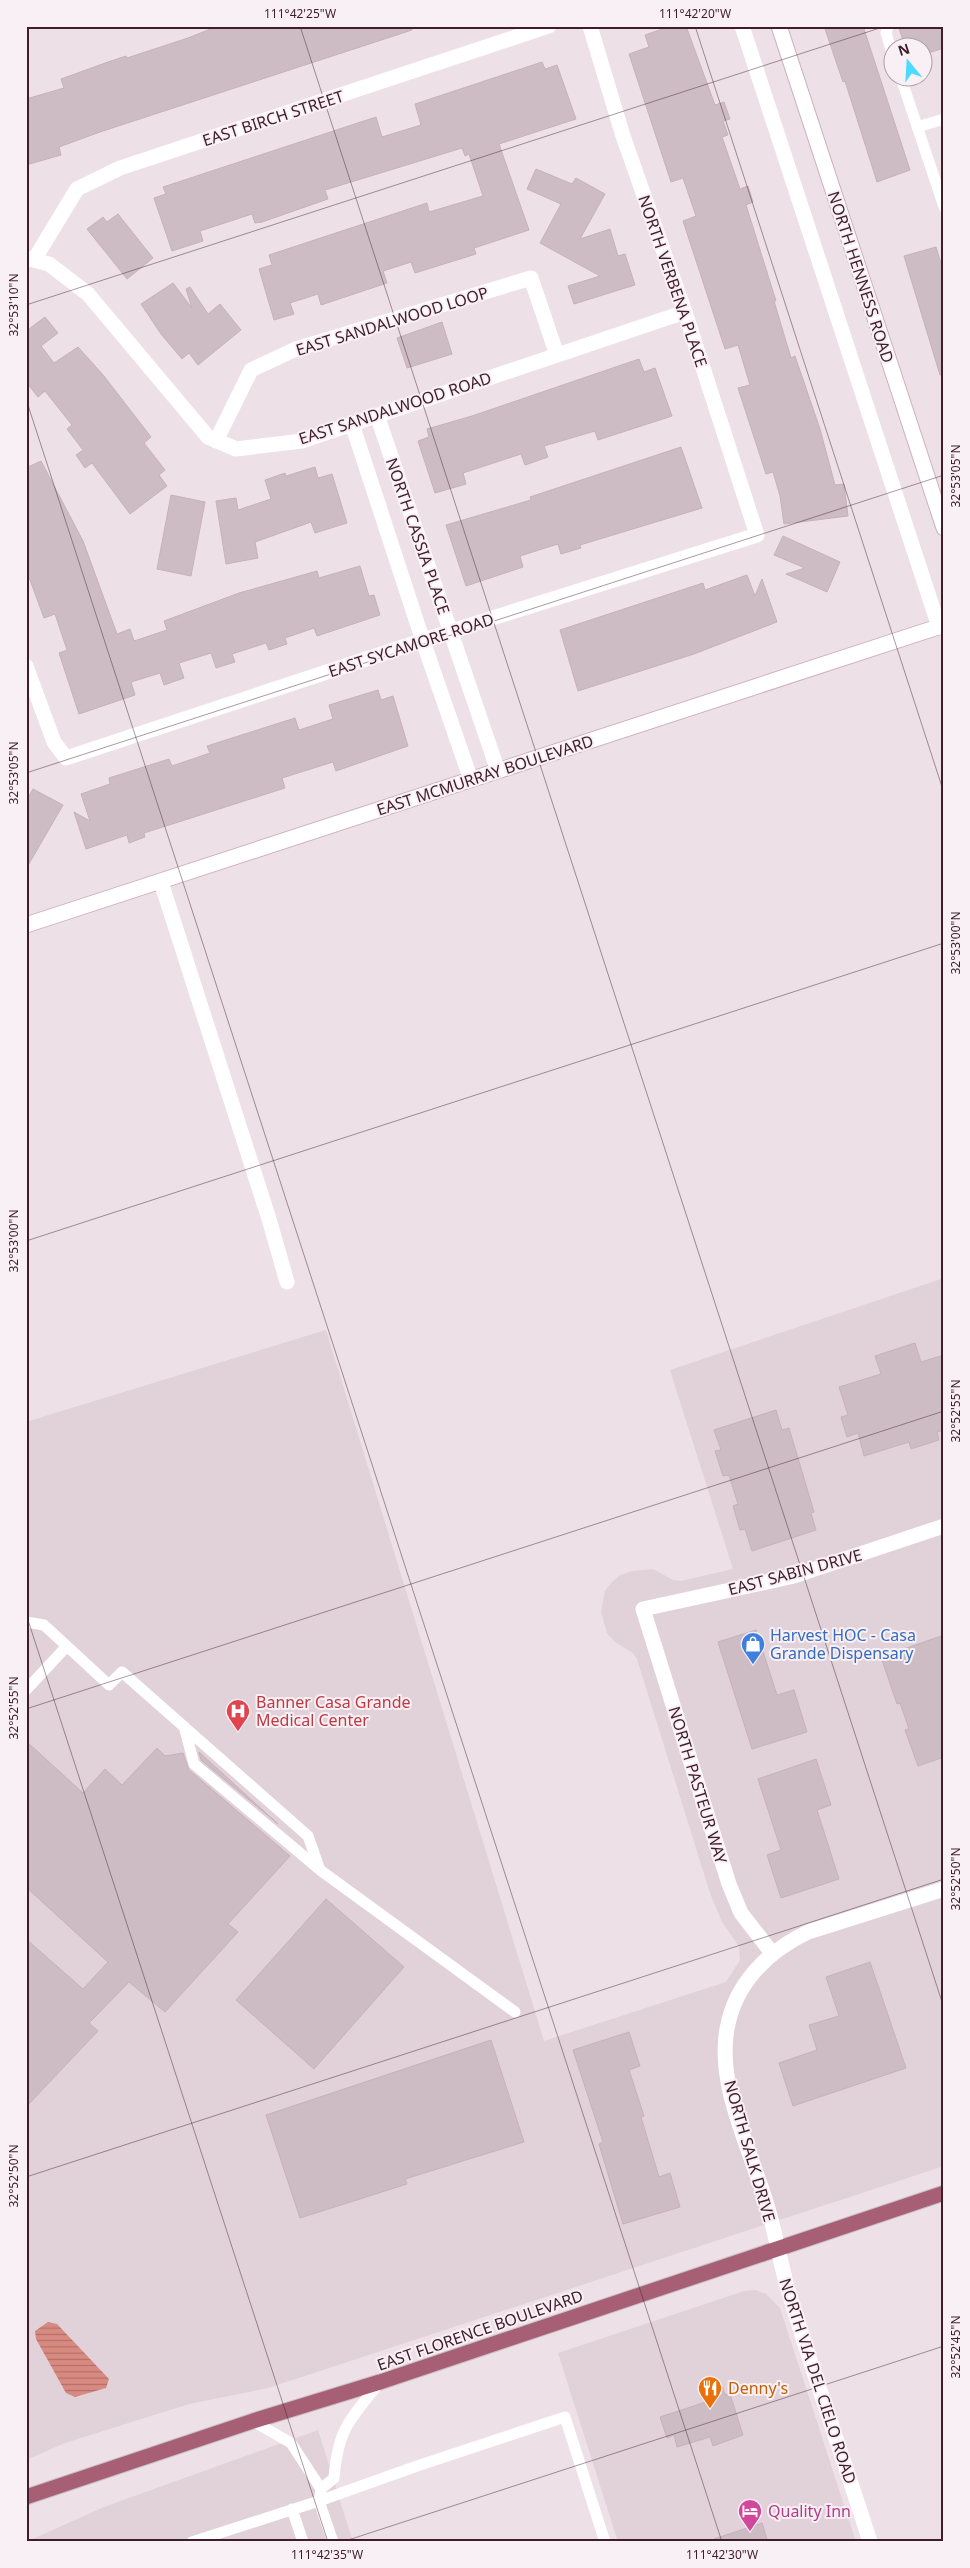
<svg xmlns="http://www.w3.org/2000/svg" width="970" height="2568" viewBox="0 0 970 2568" font-family="'Noto Sans',sans-serif">
<style>
.built{fill:#e1d1d8}
.water{fill:url(#water-rules)}
.building{fill:#cebcc4;stroke:#c7b1bb}
.lines{fill:none;stroke-linecap:round;stroke-linejoin:round}
.secondary-casing{stroke:#ceb2bd;stroke-width:17}
.primary-casing{stroke:#c9c0c3;stroke-width:17}
.lane{stroke:#fff;stroke-width:11}
.street{stroke:#fff;stroke-width:15}
.secondary{stroke:#fff;stroke-width:15}
.primary{stroke:#a75f75;stroke-width:15}
.ticks{fill:none;stroke:#3f1e29;stroke-width:1;stroke-opacity:0.45}
.labels{text-anchor:middle;dominant-baseline:central;stroke-width:4;stroke-linejoin:round;paint-order:stroke}
.street-label{font-size:16px;fill:#3f1e29;stroke:#f9f0f5}
.shop-label{font-size:16px;fill:#366cbe;stroke:#f9f0f5;text-anchor:start}
.health-label{font-size:16px;fill:#be3a42;stroke:#f9f0f5;text-anchor:start}
.food-label{font-size:16px;fill:#c56008;stroke:#f9f0f5;text-anchor:start}
.hotel-label{font-size:16px;fill:#b23c85;stroke:#f9f0f5;text-anchor:start}
.neatline{fill:none;stroke:#3f1e29;stroke-width:2}
.ticks-label{font-size:12px;text-anchor:middle;fill:#3f1e29}
</style>
<defs>
<pattern id="water-rules" width="6" height="5" patternUnits="userSpaceOnUse" patternTransform="scale(1.25)"><rect width="6" height="5" fill="#d88a81"/><path d="M0 2.5h6" fill="none" stroke="#b1706a"/></pattern>
</defs>
<rect width="100%" height="100%" fill="#ede0e6"/>
<path class="built" d="M944,1278V2166L268,2388L189,2404L65,2443L26,2460V1422L326,1330L544,2041L726,1982L740,1960L739,1946L722,1922L710,1893L637,1659L633,1653L615,1642L607,1633L601,1612L605,1591L610,1584L620,1575L632,1571L653,1569L673,1580L681,1581L733,1569L670,1370Z
M755,2290L766,2294L780,2308L856,2542H618L558,2353L744,2291Z
M318,2430L353,2542H26L104,2507Z"/>
<path class="water" d="M48,2322L57,2324L109,2379L106,2388L75,2397L66,2393L36,2339L35,2331Z"/>
<path class="building" d="M218,26H411L412,30L100,132L59,147L61,155L26,165V99L64,88L61,79L108,62L126,56L127,58L188,38Z
M671,26H686L715,105L724,102L730,119L723,121L728,135L722,137L740,189L748,186L753,202L746,205L776,301H774L791,358L795,356L820,429L835,485L844,484L848,516L784,524L780,496L773,472L766,474L738,388L750,385L738,345L725,349L683,221L696,216L683,178L671,182L629,54L649,47L645,35Z
M824,26H863L910,170L877,182L845,81L843,82Z
M898,26H944V48L922,55V48H906Z
M542,62L545,69L557,65L576,119L499,144L529,230L474,248L476,254L415,273L411,262L383,271L387,283L321,305L318,294L290,303L294,314L274,320L259,269L272,265L269,255L427,203L429,212L483,196L469,154L465,156L462,148L325,190L328,199L262,222L255,223L252,214L200,231L203,241L172,251L154,198L166,194L163,187L376,117L382,137L421,125L415,104Z
M536,169L572,184L576,178L605,194L580,239L610,229L618,256L625,254L635,285L574,304L568,286L600,276L540,243L561,204L527,189Z
M118,214L153,258L127,279L87,229L103,217L107,222Z
M936,247L944,273V375H940L904,256Z
M173,283L192,308L186,289L190,287L208,314L220,304L241,330L198,365L189,353L182,359L161,334L141,304Z
M45,317L58,333L41,346L54,363L78,347L104,376L151,437L144,443L165,470L159,475L167,486L130,514L92,463L85,468L76,455L83,450L67,429L72,425L45,391L38,397L26,382V325L29,329Z
M442,322L452,354L407,368L397,338Z
M639,359L644,372L655,368L672,416L598,440L595,431L544,446L548,457L525,465L521,454L463,473L466,484L435,493L418,441L429,437L427,429L472,416Z
M681,447L702,508L580,545L581,548L561,554L558,544L520,556L523,567L466,586L446,525L531,500L530,497Z
M41,461L83,541L117,634L130,629L134,641L167,630L164,621L239,593L317,571L319,578L360,566L369,596L374,595L380,615L317,636L314,628L285,638L287,644L269,650L266,643L232,654L235,662L216,668L211,653L179,663L184,678L164,685L160,673L131,682L135,695L79,714L59,653L67,650L55,614L44,618L26,569V468Z
M315,467L318,478L332,474L347,523L315,533L311,522L255,542L258,558L226,564L216,501L236,498L238,510L271,499L265,480L285,473L286,476Z
M171,495L205,502L191,576L157,569Z
M783,536L840,562L827,592L786,574L805,568L774,555Z
M747,575L755,596L762,579L777,622L694,654L578,691L560,630L703,583L705,590Z
M378,690L381,700L393,696L408,746L336,771L333,762L282,778L285,788L144,833L145,837L129,843L127,835L86,849L74,812L90,821L81,794L110,784L109,778L169,759L172,766L210,753L207,746L295,718L299,730L333,719L329,705Z
M33,789L63,805L26,869V801Z
M915,1343L921,1362L944,1355V1430L937,1432L939,1440L911,1449L909,1442L864,1456L858,1433L847,1437L841,1417L848,1415L839,1387L881,1374L875,1356Z
M776,1410L782,1430L789,1428L814,1512L811,1513L816,1530L752,1551L745,1529L740,1530L733,1506L738,1504L729,1475L723,1476L715,1451L721,1450L714,1430Z
M756,1630L777,1695L794,1690L807,1732L752,1749L718,1642Z
M944,1635V1757L918,1766L905,1730L909,1729L900,1703L897,1704L881,1657Z
M26,1741L83,1793L105,1769L122,1785L157,1748L165,1756L183,1753L189,1770L290,1856L228,1924L238,1932L165,2012L129,1982L89,2023L98,2031L26,2107V1939L83,1989L108,1962L26,1887Z
M199,1752L278,1824L201,1760Z
M816,1759L831,1805L817,1810L839,1879L781,1898L767,1855L781,1850L758,1779Z
M326,1899L404,1967L314,2069L236,2000Z
M870,1962L906,2068L793,2106L779,2063L817,2050L809,2025L839,2016L826,1977Z
M629,2032L640,2066L629,2070L644,2116L641,2117L659,2177L670,2173L680,2207L623,2224L599,2144L603,2142L573,2050Z
M491,2040L524,2142L405,2179L407,2184L300,2218L266,2115Z
M722,2386L725,2395L730,2394L743,2435L713,2446L710,2437L677,2447L674,2435L667,2438L660,2417L709,2401L706,2391Z
M762,2523L768,2542H714V2539Z"/>
<g class="lines">
<g class="secondary-casing">
<path id="secondary" d="M779,26L944,528
M26,925L944,625"/>
</g>
<g class="primary-casing">
<path id="primary" d="M26,2497L253,2421L380,2382L944,2193"/>
</g>
<path class="lane" d="M888,26L886,33L892,53
M901,78L944,207
M917,127L944,119
M26,1622L44,1625L109,1685L122,1672L308,1836L320,1870L515,2012
M26,1690L67,1646
M184,1726L194,1764L319,1869
M253,2421L291,2443L321,2489L319,2501L417,2466L565,2417L605,2542
M321,2489L334,2478C338,2428 350,2420 380,2382
M292,2509L303,2542
M192,2542L319,2501L333,2542"/>
<path class="street" d="M742,26L939,627
M26,258L49,264L88,294L208,437L236,449L302,441L685,312
M34,260L77,189L120,168L549,26
M377,415L498,771
M352,424L423,641L471,780
M216,441L251,370L296,349L531,278L557,355
M26,666L54,742L66,758L451,631L757,535L685,312L623,136L590,26
M161,882L269,1219L287,1282
M772,1953L741,1913L729,1884L643,1609L794,1576L944,1526
M870,2542C843,2456 812,2372 787,2286C780,2261 776,2236 769,2212C754,2156 716,2088 727,2029C735,1983 768,1951 808,1932L944,1889"/>
<use href="#secondary" class="secondary"/>
<use href="#primary" class="primary"/>
</g>
<path class="ticks" d="M300,26L944,2008M695,26L944,793M26,305L886,26M26,399L722,2542M26,773L944,475M26,1241L944,943M26,1614L328,2542M26,1709L944,1411M26,2177L944,1879M342,2542L944,2346"/>
<defs>
<g id="shop-pin" transform="scale(1.25)"><path d="M0 17L-7.5 6A9.5 9.5 0 1 1 7.5 6Z" fill="#3f7fe0" stroke="#f9f0f5"/><path d="M-5-2.5h2.3a2.7 3.5 0 0 1 5.4 0H5L5.5 6h-11ZM-1.5-2.5h3a1.5 2.3 0 0 0-3 0Z" fill="#fff"/></g>
<g id="hospital-pin" transform="scale(1.25)"><path d="M0 17L-7.5 6A9.5 9.5 0 1 1 7.5 6Z" fill="#e0444e" stroke="#f9f0f5"/><path d="M-5-5h3v3.5h4V-5h3V5h-3V1.5h-4V5h-3Z" fill="#fff"/></g>
<g id="restaurant-pin" transform="scale(1.25)"><path d="M0 17L-7.5 6A9.5 9.5 0 1 1 7.5 6Z" fill="#e8710a" stroke="#f9f0f5"/><path d="M-5-6h1v4h1v-4h1v4h1v-4h1v5L-1.5 .5V6h-2V.5L-5-1ZM5-6V6H3V1.5H1.5Q1.5-4 5-6Z" fill="#fff"/></g>
<g id="hotel-pin" transform="scale(1.25)"><path d="M0 17L-7.5 6A9.5 9.5 0 1 1 7.5 6Z" fill="#d1479c" stroke="#f9f0f5"/><path d="M-6-4.5h1.5V1H6V5H4.5V3h-9V5H-6ZM-4 0a1.8 1.8 0 1 1 3.6 0ZM.5 0V-2.5h3Q6-2.5 6 0Z" fill="#fff"/></g>
</defs>
<g fill-rule="evenodd">
<use href="#shop-pin" x="753" y="1644"/>
<use href="#hospital-pin" x="238" y="1711"/>
<use href="#restaurant-pin" x="710" y="2388"/>
<use href="#hotel-pin" x="750" y="2511"/>
</g>
<g class="labels">
<g class="street-label">
<text transform="translate(273 118) rotate(-18)">EAST BIRCH STREET</text>
<text transform="translate(861 277) rotate(72)">NORTH HENNESS ROAD</text>
<text transform="translate(673 281) rotate(71)">NORTH VERBENA PLACE</text>
<text transform="translate(392 321) rotate(-17)">EAST SANDALWOOD LOOP</text>
<text transform="translate(395 408) rotate(-18)">EAST SANDALWOOD ROAD</text>
<text transform="translate(418 536) rotate(71)">NORTH CASSIA PLACE</text>
<text transform="translate(411 645) rotate(-18)">EAST SYCAMORE ROAD</text>
<text transform="translate(485 775) rotate(-18)">EAST MCMURRAY BOULEVARD</text>
<text transform="translate(795 1572) rotate(-15)">EAST SABIN DRIVE</text>
<text transform="translate(698 1785) rotate(73)">NORTH PASTEUR WAY</text>
<text transform="translate(750 2151) rotate(74)">NORTH SALK DRIVE</text>
<text transform="translate(480 2330) rotate(-19)">EAST FLORENCE BOULEVARD</text>
<text transform="translate(818 2381) rotate(72)">NORTH VIA DEL CIELO ROAD</text>
</g>
<g class="shop-label">
<text x="770" y="1635">Harvest HOC - Casa<tspan x="770" dy="18">Grande Dispensary</tspan></text>
</g>
<g class="health-label">
<text x="256" y="1702">Banner Casa Grande<tspan x="256" dy="18">Medical Center</tspan></text>
</g>
<g class="food-label">
<text x="728" y="2388">Denny's</text>
</g>
<g class="hotel-label">
<text x="768" y="2511">Quality Inn</text>
</g>
</g>
<rect width="970" height="2568" fill="none" stroke="#f9f0f5" stroke-width="55"/>
<g transform="translate(908 62) rotate(342)"><circle r="24" fill="#f9f0f5" stroke="#af9ca3"/>
<path d="M0-4L9 19L0 12L-9 19Z" fill="#4bdbff"/>
<text y="-8" font-size="14" font-weight="bold" text-anchor="middle" fill="#3f1e29">N</text>
</g>
<rect x="28" y="28" width="914" height="2512" class="neatline"/>
<g class="ticks-label">
<text x="300" y="18">111°42'25"W</text>
<text x="695" y="18">111°42'20"W</text>
<text transform="translate(14 305) rotate(-90)" y="4">32°53'10"N</text>
<text transform="translate(956 476) rotate(-90)" y="4">32°53'05"N</text>
<text transform="translate(14 773) rotate(-90)" y="4">32°53'05"N</text>
<text transform="translate(956 943) rotate(-90)" y="4">32°53'00"N</text>
<text transform="translate(14 1241) rotate(-90)" y="4">32°53'00"N</text>
<text transform="translate(956 1411) rotate(-90)" y="4">32°52'55"N</text>
<text transform="translate(14 1708) rotate(-90)" y="4">32°52'55"N</text>
<text transform="translate(956 1879) rotate(-90)" y="4">32°52'50"N</text>
<text transform="translate(14 2176) rotate(-90)" y="4">32°52'50"N</text>
<text transform="translate(956 2347) rotate(-90)" y="4">32°52'45"N</text>
<text x="327" y="2559">111°42'35"W</text>
<text x="722" y="2559">111°42'30"W</text>
</g>
</svg>
